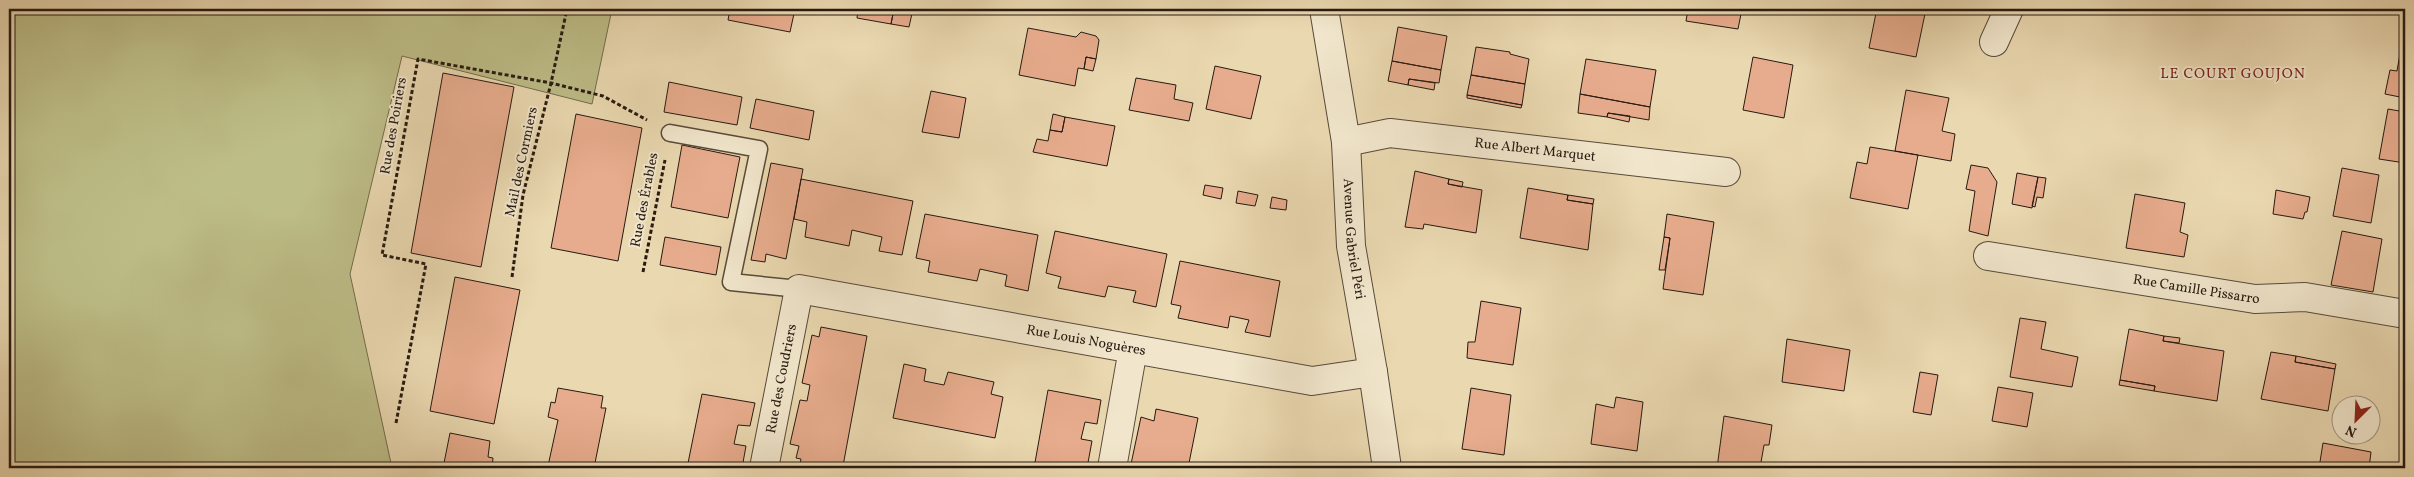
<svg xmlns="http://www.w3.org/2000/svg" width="2414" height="477" viewBox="0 0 2414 477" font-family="Vollkorn,serif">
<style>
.green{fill:#bdbd87;stroke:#726c4c}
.building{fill:#e7ac8d;stroke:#271a11}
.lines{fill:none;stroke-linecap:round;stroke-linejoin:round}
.service-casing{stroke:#584a39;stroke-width:19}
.minor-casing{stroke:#584a39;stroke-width:30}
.tertiary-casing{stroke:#584a39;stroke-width:30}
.path{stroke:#271a11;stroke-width:3;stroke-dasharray:4 2.5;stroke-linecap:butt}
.service{stroke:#f1e6cc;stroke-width:16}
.minor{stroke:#f1e6cc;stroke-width:28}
.tertiary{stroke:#f1e6cc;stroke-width:28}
.labels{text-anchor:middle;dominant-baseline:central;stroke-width:4;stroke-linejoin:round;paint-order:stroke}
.street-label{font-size:14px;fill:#271a11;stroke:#f1e6cc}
.neighbourhood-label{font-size:15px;letter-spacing:1px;fill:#7a1f14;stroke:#f1e6cc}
</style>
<rect width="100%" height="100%" fill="#ead8b0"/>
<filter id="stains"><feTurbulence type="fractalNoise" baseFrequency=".004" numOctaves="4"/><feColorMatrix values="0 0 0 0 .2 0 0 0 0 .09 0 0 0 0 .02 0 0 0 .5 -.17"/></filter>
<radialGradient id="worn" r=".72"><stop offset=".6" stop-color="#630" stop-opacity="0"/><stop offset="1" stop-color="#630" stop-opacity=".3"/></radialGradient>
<path class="green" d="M9,9H612L592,104L402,56L350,274L392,468H9Z"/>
<path class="building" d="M730,9H795L790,32L728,20Z
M858,9H894L891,24L857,18Z
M894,9H913L909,27L891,24Z
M1688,9H1742L1738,29L1686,21Z
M1857,9H1926L1916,57L1869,48L1876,13Z
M1398,27L1447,36L1441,70L1392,61Z
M1028,28L1076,37L1081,32L1096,36L1099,40L1096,59L1086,57L1084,69L1078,68L1075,86L1019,75Z
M2403,36H2405V98L2385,94L2390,70L2397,71Z
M1476,47L1510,52V54L1529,59L1525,84L1471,75Z
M1086,57L1096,59L1093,71L1084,69Z
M1753,57L1793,65L1784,118L1743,110Z
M1586,59L1656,70L1650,107L1580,94Z
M1392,61L1441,70L1439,83L1409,79L1408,85L1388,81Z
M1215,66L1261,76L1251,119L1206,109Z
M443,73L514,87L481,267L411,253Z
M1471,75L1525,84L1522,105L1467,95Z
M1136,78L1176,85L1174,99L1193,103L1189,121L1129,110Z
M1409,79L1435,83L1434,90L1408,85Z
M669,82L742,97L737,125L664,112Z
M1906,90L1949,98L1942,131L1955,134L1951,161L1895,151Z
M931,91L966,98L959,138L922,132Z
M1580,94L1650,107L1649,120L1608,113L1607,117L1578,113Z
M1467,95L1522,105L1521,108L1467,98Z
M756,99L814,111L809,140L750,128Z
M2388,109L2405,112V163L2379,159Z
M1608,113L1630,116L1629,122L1607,117Z
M576,114L642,128L618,261L551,248Z
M1053,114L1065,117L1062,132L1050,130Z
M1065,117L1115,126L1107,166L1033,152L1037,139L1048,141L1050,130L1062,132Z
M682,145L740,157L728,218L671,207Z
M1870,147L1918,155L1908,209L1850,198L1857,162L1867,164Z
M771,163L803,169L786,259L766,254L765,262L751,260Z
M1971,165L1988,168L1997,182L1988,236L1969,231L1975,191L1966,189Z
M2342,168L2379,175L2371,223L2333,216Z
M1415,171L1449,179L1448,184L1482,190L1476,233L1424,224L1423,229L1405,227Z
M2017,173L2038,177L2032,208L2012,204Z
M2038,177L2046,178L2043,198L2037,197L2035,207L2032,206Z
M801,179L913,201L902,255L879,251L882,237L852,230L849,246L805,237L807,222L794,219Z
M1449,179L1463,182L1462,187L1448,184Z
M1205,185L1223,188L1221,199L1203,195Z
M1528,188L1568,195L1567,200L1593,204L1588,250L1520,238Z
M2276,190L2310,197L2307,212H2305L2303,219L2273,214Z
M1238,191L1258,195L1255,206L1236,203Z
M2135,194L2185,203L2180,232L2188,235L2184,257L2126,248Z
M1568,195L1594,199L1593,204L1567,200Z
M1272,197L1287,200L1286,210L1270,208Z
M925,214L1038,235L1028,291L1005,286L1007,275L980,269L977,281L928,272L930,261L916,258Z
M1667,214L1714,222L1703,295L1663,289L1670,238L1664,237Z
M1055,231L1167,254L1156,307L1133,302L1136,291L1108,286L1105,297L1058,288L1061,277L1046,273Z
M2342,231L2382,239L2373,292L2331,285Z
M665,237L721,247L716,275L660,265Z
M1664,237L1670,238L1665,270H1659Z
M1180,261L1280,281L1270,337L1245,332L1249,320L1230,316L1228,328L1178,318L1181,306L1171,304Z
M455,277L520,290L494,424L430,411Z
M1481,301L1521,308L1513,365L1467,358L1468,342H1475Z
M2020,318L2046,322L2041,349L2078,357L2072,387L2010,377Z
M821,327L867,336L843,466L852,468H799L801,459L796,458L799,446L790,444L800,400L807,401L810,385L802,383L812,335L819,337Z
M2129,329L2164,336L2163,341L2224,351L2217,401L2154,391L2155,386L2120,380Z
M2164,336L2180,338L2179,343L2163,341Z
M1787,339L1850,350L1844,391L1782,382Z
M2271,352L2296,356L2295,362L2335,369L2328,411L2261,399Z
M2296,356L2336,364L2335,369L2295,362Z
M904,364L926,369L924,381L944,385L948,372L994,382L991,394L1003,397L995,438L893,418Z
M1920,372L1938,375L1931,415L1913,412Z
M2120,380L2155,386L2154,391L2119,385Z
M1998,387L2033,393L2027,427L1992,421Z
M558,388L603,396L601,408H606L594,468H545V466H548L558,420L548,417L551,402L555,403Z
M1471,388L1511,395L1504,455L1462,449Z
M1048,390L1101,400L1097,424L1085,422L1081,439L1092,441L1087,468H1034Z
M702,394L755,403L750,426L738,425L734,444L746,446L742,468H687Z
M1616,397L1643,402L1637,451L1591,444L1596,404L1614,408Z
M1156,409L1198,418L1188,468H1144L1145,466L1131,464L1141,417L1154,421Z
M1724,416L1772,425L1769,445H1764L1760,468H1717Z
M450,433L490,441L488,457L493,458L492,468H443Z
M2323,443L2371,452L2369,468H2319Z"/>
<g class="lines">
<g class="service-casing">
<path id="service" d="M670,133L759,149L731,282L799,289"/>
</g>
<g class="minor-casing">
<g id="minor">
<path d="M1994,42L2009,9"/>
<path id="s1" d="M1346,142L1390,133L1726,172"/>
<path id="s2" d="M1988,256L2255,299L2305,297L2405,314"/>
<path id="s3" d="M764,468L799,289L1312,381L1373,372"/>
<path d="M1112,468L1133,349"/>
</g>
</g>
<g class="tertiary-casing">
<g id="tertiary">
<path id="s4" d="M1324,9L1346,142L1351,246L1373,372L1387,468"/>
</g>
</g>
<path class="path" d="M643,272L665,160
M512,277L523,195L551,83L567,9
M396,423L426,264L382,255L418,59L551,83L603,96L647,120"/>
<use href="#service" class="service"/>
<use href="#minor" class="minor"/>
<use href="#tertiary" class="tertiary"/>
</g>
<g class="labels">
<g class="street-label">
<text transform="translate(394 126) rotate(-80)">Rue des Poiriers</text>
<text stroke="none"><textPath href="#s1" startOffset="191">Rue Albert Marquet</textPath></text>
<text transform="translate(522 162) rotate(-78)">Mail des Cormiers</text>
<text transform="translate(645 200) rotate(-79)">Rue des Érables</text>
<text stroke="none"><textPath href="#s4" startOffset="232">Avenue Gabriel Péri</textPath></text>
<text stroke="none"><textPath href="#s2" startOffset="211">Rue Camille Pissarro</textPath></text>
<text stroke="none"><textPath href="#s3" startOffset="474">Rue Louis Noguères</textPath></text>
<text stroke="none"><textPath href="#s3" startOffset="91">Rue des Coudriers</textPath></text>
</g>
<g class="neighbourhood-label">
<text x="2233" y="74">LE COURT GOUJON</text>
</g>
</g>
<rect width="2414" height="477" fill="none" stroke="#ead8b0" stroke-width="30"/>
<rect x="10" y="10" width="2394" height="457" fill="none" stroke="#271a11" stroke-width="2.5"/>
<rect x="15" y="15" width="2384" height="447" fill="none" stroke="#271a11"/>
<g transform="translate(2356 420) rotate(204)"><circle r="24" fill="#f1e6cc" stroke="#a09481"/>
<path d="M0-4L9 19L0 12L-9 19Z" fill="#8f2418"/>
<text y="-8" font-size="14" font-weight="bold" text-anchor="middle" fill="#271a11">N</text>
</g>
<rect width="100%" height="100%" filter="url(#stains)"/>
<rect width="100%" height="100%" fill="url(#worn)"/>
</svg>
